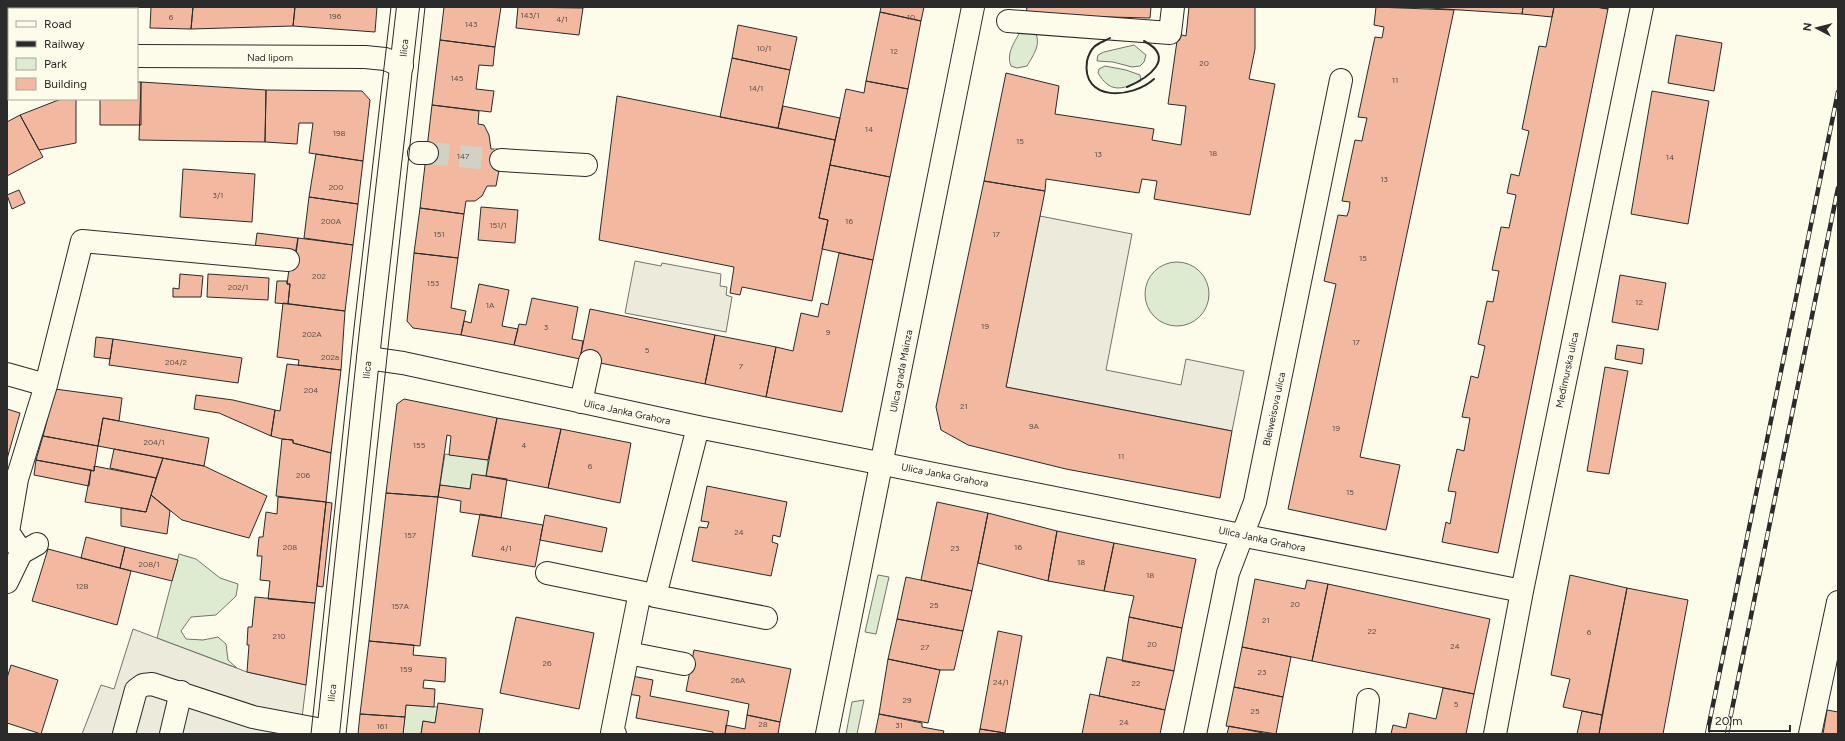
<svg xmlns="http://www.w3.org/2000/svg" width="1845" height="741" viewBox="0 0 1845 741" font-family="Figtree,sans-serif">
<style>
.green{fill:#deebd1;stroke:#74746e}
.parking{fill:#eceadb;stroke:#74746e}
.building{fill:#f2b8a0;stroke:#2b2b2b}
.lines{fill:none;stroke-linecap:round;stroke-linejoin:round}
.minor-tunnel{stroke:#d3d1c4;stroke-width:22;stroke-dasharray:22 11;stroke-linecap:butt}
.minor-casing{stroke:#2b2b2b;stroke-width:24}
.major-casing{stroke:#2b2b2b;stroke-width:24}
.minor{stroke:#fdfbea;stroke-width:22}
.major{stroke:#fdfbea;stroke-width:22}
.tram{stroke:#2b2b2b;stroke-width:1}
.rail-casing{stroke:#2b2b2b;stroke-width:4.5}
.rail{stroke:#fdfbea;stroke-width:3;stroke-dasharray:9;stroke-linecap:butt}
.wall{stroke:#2b2b2b;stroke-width:2}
.labels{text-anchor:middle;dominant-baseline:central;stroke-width:3;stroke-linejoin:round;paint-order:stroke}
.number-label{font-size:8px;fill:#5d4e48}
.street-label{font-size:10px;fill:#2b2b2b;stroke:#fdfbea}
</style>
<rect width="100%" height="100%" fill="#fdfbea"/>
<path class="green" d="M1033,29C1043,42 1034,54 1027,66L1017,68L1011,66C1006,54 1014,43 1020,32Z
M1134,45L1146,55L1144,62L1140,66L1132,67L1113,62L1097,61L1098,55L1104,52Z
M1105,66L1126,70L1140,75L1141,81C1121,90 1110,93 1098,73L1099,69Z
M1145 294a32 32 0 1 1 64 0a32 32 0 1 1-64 0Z
M445,454L488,460L486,476L472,475L470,489L440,485Z
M179,554L196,559L220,578L238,584L236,596L216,615L191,617L181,631L186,639L203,640L218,637L226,644L228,660L237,668L157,638Z
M878,575L889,577L876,634L865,632Z
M864,700L857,734H846L852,702Z
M406,705L438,707L435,723L423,721L421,734H403Z"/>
<path class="parking" d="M1040,216L1132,234L1106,370L1181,385L1186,359L1244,371L1232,431L1006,387Z
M635,261L661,266L662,263L721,274L720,286L727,287L726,295L732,297L726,332L625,313Z
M133,629L247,672L306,685L300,734H82L101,685L114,689Z"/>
<path class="building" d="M7,7H89V9H9V19Z
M151,7H193L191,29L150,28Z
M193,7H295L293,26L191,29Z
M295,7H377L375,32L293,26Z
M444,7H501L495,47L440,40Z
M518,7L583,8L579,35L516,28Z
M881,7H924L921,21L880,12Z
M1027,7H1151L1150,18L1026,15Z
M1189,7H1255V49L1249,79L1275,84L1250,215L1154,199L1157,181L1142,179L1139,193L1046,179L1045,191L984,181L1006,73L1059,86L1055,114L1154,129L1152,140L1181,145L1186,106L1168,104L1178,34L1186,36Z
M1376,7L1454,10L1360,457L1400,465L1386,530L1288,509L1336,284L1324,281L1338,215L1347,216L1349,210L1350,202L1342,201L1355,140L1362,141L1364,131L1367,118L1358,117L1375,37L1382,38L1384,27L1374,25Z
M1414,7H1523L1522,14Z
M1523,7H1554L1552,17L1522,14Z
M1554,7H1596L1608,9L1498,553L1442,542L1446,522L1450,524L1456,492L1448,491L1457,449L1464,451L1470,418L1462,417L1471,376L1478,378L1485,346L1478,344L1487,301L1493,302L1499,271L1492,270L1501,227L1509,228L1516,195L1507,193L1511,174L1519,176L1529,131L1522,129L1539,46L1546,47Z
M1596,7H1608V9Z
M880,12L921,21L908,89L866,81Z
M738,25L797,37L790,70L732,58Z
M1676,35L1722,43L1714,91L1668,83Z
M440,40L495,47L493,66L479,65L476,89L494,91L491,112L432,105Z
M732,58L790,70L778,128L720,117Z
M866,81L908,89L890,177L830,165L846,89L864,93Z
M137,82H141V125H100V99H137Z
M141,82L266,90L265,142L139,140Z
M266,90L362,91L370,100L363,161L309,153L313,123H299L297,144L265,142Z
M1652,91L1709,101L1688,224L1631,214Z
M617,96L835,140L819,218L828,220L812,301L742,287L740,295L730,293L734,267L599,240Z
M61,99H76V143L39,150L20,115Z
M432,105L479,111L478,124L484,125L489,135L491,149H498L501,160L496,186H487L482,196L475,201H466L464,214L420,208Z
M783,106L840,118L835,140L778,128Z
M20,115L43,157L7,176V122Z
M316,154L363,161L358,204L309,197Z
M830,165L890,177L873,260L822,249L828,220L819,218Z
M183,169L255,174L252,222L180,217Z
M984,181L1045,191L1006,387L1232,431L1220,498L1066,469L968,445L941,430L936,407Z
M19,190L25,203L12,209L7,195Z
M309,197L358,204L353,245L304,238Z
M481,207L518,210L515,243L478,240Z
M420,208L464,214L458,258L414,253Z
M257,233L298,238L295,255L255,249Z
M298,238L353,245L345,311L288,304L290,284H287L289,269L294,270Z
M414,253L458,258L451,308L466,311L461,335L413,328L407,321Z
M839,253L873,260L842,412L766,397L776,347L793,351L801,313L818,317L821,303L828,305Z
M180,274L203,276L201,297H173V288L179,289Z
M208,274L269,278L268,300L207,297Z
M1620,275L1666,283L1658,330L1612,322Z
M277,281H287V284H290L288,304L275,303Z
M479,284L509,290L502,326L518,329L514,345L461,335L464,321L471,323Z
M532,298L578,307L572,339L583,341L580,359L514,345L519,324L526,325Z
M283,303L345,311L341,370L298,365L299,360L277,357Z
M590,309L715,335L705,384L580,359Z
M715,335L776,347L766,397L705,384Z
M96,337L113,339L110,359L94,357Z
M113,339L242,358L238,383L109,365Z
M1617,345L1644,349L1642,364L1615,359Z
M287,364L341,370L331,453L293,443V440L282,439L271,436L275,410L280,411Z
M1605,367L1628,371L1609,474L1587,471Z
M55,389L122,398L119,421L103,418L98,446L43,436Z
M196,395L233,400L275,410L271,436L219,413L194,409Z
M404,399L497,418L488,460L449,455L451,436L447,435L438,497L386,493L397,404Z
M7,409L20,413L7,459Z
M103,418L209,438L204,466L98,446Z
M497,418L561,429L548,488L486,476Z
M561,429L631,443L620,503L548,488Z
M43,436L98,446L94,471L36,460Z
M282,439L293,440V443L331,453L326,502L276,496Z
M114,449L163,458L156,478L110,468Z
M163,458L204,466L267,496L249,538L182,520L151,495Z
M36,460L91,470L89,486L34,475Z
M94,466L156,478L146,512L85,502L91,470L94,471Z
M472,474L507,479L501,518L460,512L461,501L438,497L440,485L470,489Z
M707,486L787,502L780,537L773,535L772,542L778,544L771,576L692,561L699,527L707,528L709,522L701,521Z
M386,493L438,497L420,646L369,641Z
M151,495L170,511L167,534L121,526V508L146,512Z
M278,497L326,502L315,603L268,599L270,581L260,580L262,556H257L259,537H263L266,512L277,514Z
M326,502L332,503L323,587L317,586Z
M937,502L988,513L972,591L921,580Z
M988,513L1057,531L1048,581L978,563Z
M480,514L543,525L535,567L472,556Z
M545,515L607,528L602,552L540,540Z
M1057,531L1114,543L1104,591L1048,581Z
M86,537L125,547L120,568L81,558Z
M1114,543L1196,559L1182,628L1129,617L1134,596L1104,591Z
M125,547L178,560L172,581L120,568Z
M48,549L131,571L117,625L32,601Z
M1570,575L1627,588L1602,715L1563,707L1570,679L1551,675Z
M906,577L972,591L963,631L897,619Z
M1255,579L1305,589L1307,580L1328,584L1312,661L1242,647Z
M1328,584L1490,619L1474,694L1312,661Z
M1627,588L1688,600L1663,734H1599Z
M255,597L315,603L306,685L247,672L249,645H247L248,627H252Z
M516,617L594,633L579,709L500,693Z
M1129,617L1182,628L1174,671L1122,661Z
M897,619L963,631L954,670H940L888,659Z
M998,631L1022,636L1005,733L980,729Z
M369,641L414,645L413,655L446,658L445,682L424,680L423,688L435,689L434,707L406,705L405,717L360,714Z
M1242,647L1291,657L1283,697L1234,687Z
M694,650L791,669L780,722L747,715L749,704L686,691Z
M1107,657L1174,671L1165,710L1099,696Z
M888,659L940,670L928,723L879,714Z
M11,665L58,680L41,734L7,723V678Z
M632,676L653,680L650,696L729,711L725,734H713V732L636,718L640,696L628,694Z
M1234,687L1283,697L1276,734L1226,726Z
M1443,688L1474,694L1466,734H1391L1393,725L1406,728L1409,713L1436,719Z
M1090,694L1165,710L1160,734H1082Z
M438,703L483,709L479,734H421L423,721L435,723Z
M1827,710L1838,712V734H1823Z
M1582,711L1602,715L1599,734H1577Z
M360,714L405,717L403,734H358Z
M879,714L922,723V727L944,731L943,734H875Z
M747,715L780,722L778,734H725L726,725L745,729Z
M1229,726L1268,734H1227Z
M980,729L1005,733L1008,734H979Z"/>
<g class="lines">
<path class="minor-tunnel" d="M427,153L501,160"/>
<g class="minor-casing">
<path id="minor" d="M121,7L122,9
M1008,21L1170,33L1173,7
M137,56L365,57L385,59L402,66
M7,87L9,86
M419,153H427
M501,160L586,165
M368,358L403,363L698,427L1522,591
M7,374L46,385
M581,402L590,361
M698,427L655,596L766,618
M22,553L8,532L17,479L46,385L82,241L288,260
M547,573L654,595
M7,582L21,553L37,544
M628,653L684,664
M124,734L136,690L143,685L152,684L253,717L328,731
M171,734L181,692
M615,734L612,733L640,592
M1195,734L1228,573L1255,502L1341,80
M1364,734L1368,700
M1495,734L1522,591L1642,7
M1810,734L1838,602"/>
</g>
<g class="major-casing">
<path id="major" d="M328,734L371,330L408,7
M827,734L973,7"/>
</g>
<use href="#minor" class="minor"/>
<use href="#major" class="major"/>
<path class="tram" d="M311,734L354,328L391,7
M346,734L425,7"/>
<g class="rail-casing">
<path id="rail" d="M1707,734L1838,92
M1727,734L1838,188"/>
</g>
<use href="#rail" class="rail"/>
<path class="wall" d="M1110,38C1105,41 1098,43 1094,47C1091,50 1088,57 1087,61C1081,102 1132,99 1154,79
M1127,87C1148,78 1177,58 1144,41"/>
</g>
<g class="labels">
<g class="number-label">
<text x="530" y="15">143/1</text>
<text x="335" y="16">196</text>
<text x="171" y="17">6</text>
<text x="911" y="17">10</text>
<text x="562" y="19">4/1</text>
<text x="471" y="24">143</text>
<text x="764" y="48">10/1</text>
<text x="894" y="51">12</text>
<text x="1204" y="63">20</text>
<text x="457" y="78">145</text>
<text x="1395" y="80">11</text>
<text x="756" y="88">14/1</text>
<text x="869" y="129">14</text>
<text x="339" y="133">198</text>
<text x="1020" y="141">15</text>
<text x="1213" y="153">18</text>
<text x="1098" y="154">13</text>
<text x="463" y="156">147</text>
<text x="1670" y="157">14</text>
<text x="1384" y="179">13</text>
<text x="336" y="187">200</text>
<text x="218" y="195">3/1</text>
<text x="331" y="221">200A</text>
<text x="849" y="221">16</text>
<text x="498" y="225">151/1</text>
<text x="439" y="234">151</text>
<text x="996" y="234">17</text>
<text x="1363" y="258">15</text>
<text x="319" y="276">202</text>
<text x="433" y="283">153</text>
<text x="238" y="287">202/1</text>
<text x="1639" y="302">12</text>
<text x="490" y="305">1A</text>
<text x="985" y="326">19</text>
<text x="546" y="327">3</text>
<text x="828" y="332">9</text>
<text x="312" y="334">202A</text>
<text x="1356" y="342">17</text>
<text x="647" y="350">5</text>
<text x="330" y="357">202a</text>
<text x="176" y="362">204/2</text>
<text x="741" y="366">7</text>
<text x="311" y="390">204</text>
<text x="964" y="406">21</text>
<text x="1034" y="426">9A</text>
<text x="1336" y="428">19</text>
<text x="154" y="442">204/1</text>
<text x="419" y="445">155</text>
<text x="524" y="445">4</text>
<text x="1121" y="456">11</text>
<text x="590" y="466">6</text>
<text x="303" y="475">206</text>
<text x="1350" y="492">15</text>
<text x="739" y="532">24</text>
<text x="410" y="535">157</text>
<text x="290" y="547">208</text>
<text x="1018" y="547">16</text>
<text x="506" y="548">4/1</text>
<text x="955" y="548">23</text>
<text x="1081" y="562">18</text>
<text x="149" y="564">208/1</text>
<text x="1150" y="575">18</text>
<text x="82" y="586">12B</text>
<text x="1295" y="604">20</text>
<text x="934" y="605">25</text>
<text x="400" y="606">157A</text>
<text x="1266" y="620">21</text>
<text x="1372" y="631">22</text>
<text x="1589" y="632">6</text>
<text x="279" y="636">210</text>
<text x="1152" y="644">20</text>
<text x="1455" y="646">24</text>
<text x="925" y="647">27</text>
<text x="547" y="663">26</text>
<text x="406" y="669">159</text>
<text x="1262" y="672">23</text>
<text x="738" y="680">26A</text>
<text x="1001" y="682">24/1</text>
<text x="1136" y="683">22</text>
<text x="907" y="700">29</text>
<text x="1456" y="704">5</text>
<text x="1255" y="711">25</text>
<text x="1124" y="722">24</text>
<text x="763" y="724">28</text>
<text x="899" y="725">31</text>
<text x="382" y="726">161</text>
</g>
<g class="street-label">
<text transform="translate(404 48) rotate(-84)">Ilica</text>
<text x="270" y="57">Nad lipom</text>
<text transform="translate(367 370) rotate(-84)">Ilica</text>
<text transform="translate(1567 370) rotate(-78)">Međimurska ulica</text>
<text transform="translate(901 371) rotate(-79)">Ulica grada Mainza</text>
<text transform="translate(1274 409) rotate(-78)">Bleiweisova ulica</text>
<text transform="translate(627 412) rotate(12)">Ulica Janka Grahora</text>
<text transform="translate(945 475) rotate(11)">Ulica Janka Grahora</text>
<text transform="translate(1262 539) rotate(12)">Ulica Janka Grahora</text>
<text transform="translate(332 693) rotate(-84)">Ilica</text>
</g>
</g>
<rect width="1845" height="741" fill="none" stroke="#2b2b2b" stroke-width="16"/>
<rect x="8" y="8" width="130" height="92" fill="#fdfbea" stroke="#a9a89e"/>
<rect x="16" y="21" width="20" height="6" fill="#fdfbea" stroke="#a9a89e"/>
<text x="44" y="28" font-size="12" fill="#2b2b2b">Road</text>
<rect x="16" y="41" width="20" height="6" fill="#2b2b2b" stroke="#a9a89e"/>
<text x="44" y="48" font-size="12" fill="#2b2b2b">Railway</text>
<rect x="16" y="58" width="20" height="12" fill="#deebd1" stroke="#a9a89e"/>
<text x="44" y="68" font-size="12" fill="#2b2b2b">Park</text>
<rect x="16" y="78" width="20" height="12" fill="#f2b8a0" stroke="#a9a89e"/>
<text x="44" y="88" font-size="12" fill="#2b2b2b">Building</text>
<g transform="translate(1817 28) rotate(277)" stroke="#fdfbea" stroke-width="3" paint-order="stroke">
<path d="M0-3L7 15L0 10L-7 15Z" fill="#2b2b2b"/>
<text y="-6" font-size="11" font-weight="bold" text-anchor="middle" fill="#2b2b2b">N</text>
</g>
<path d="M1709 725v6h81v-6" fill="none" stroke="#2b2b2b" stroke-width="2"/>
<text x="1715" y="725" font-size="12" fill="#2b2b2b" stroke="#fdfbea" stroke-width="3" paint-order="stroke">20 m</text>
</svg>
